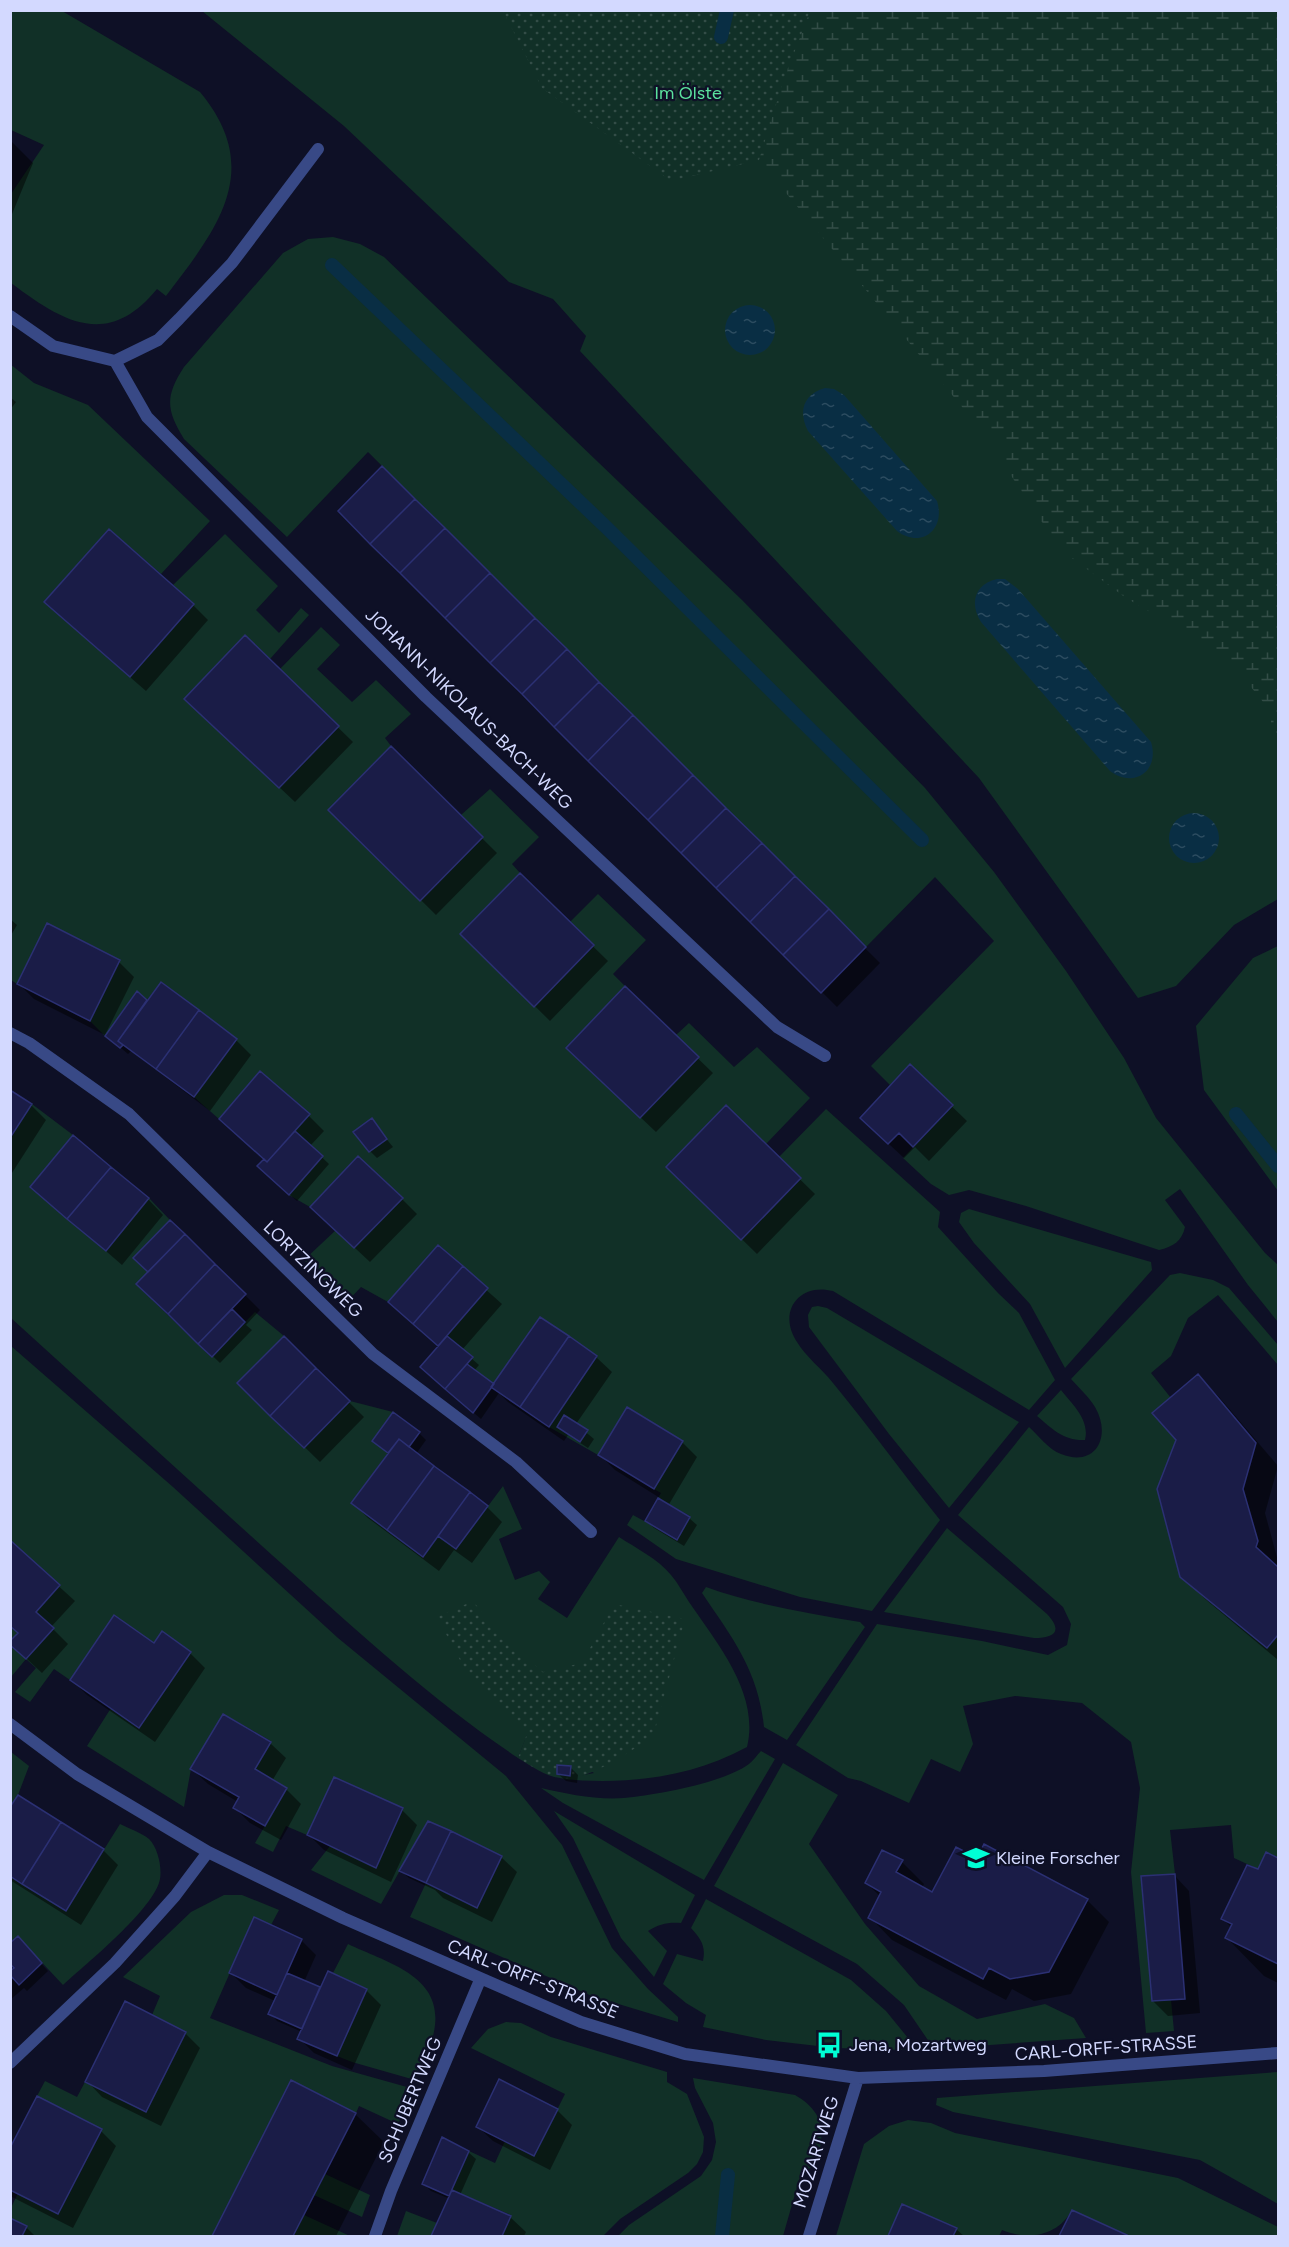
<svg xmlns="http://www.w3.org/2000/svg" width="1289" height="2247" viewBox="0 0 1289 2247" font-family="Figtree,sans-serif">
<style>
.green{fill:#113027}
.wetland{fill:url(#wetland-marsh)}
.park{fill:url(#park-dots)}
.water{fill:url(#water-ripples)}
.shadow{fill:#0007}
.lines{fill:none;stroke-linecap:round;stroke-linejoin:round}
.stream{stroke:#092e44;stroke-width:14}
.building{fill:#1a1c47;stroke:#2b3073;stroke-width:1.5}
.street{stroke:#384986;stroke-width:12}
.labels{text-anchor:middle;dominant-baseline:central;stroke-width:4.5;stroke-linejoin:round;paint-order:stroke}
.park-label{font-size:18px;fill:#5be29e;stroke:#0e1026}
.street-label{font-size:18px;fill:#d3d9ff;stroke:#0e1026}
.poi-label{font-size:18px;fill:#d3d9ff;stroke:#0e1026;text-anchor:start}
</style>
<defs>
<pattern id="wetland-marsh" width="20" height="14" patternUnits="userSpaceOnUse" patternTransform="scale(1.5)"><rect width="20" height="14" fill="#113027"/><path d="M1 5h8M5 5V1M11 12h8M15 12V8" fill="none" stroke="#334d47"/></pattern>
<pattern id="park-dots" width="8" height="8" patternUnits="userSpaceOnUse" patternTransform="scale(1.5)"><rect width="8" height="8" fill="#113027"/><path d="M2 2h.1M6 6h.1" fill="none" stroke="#334d47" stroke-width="1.8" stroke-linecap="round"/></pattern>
<pattern id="water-ripples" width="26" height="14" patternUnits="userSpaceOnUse" patternTransform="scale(1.5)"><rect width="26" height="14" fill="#092e44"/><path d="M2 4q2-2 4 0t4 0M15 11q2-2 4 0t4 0" fill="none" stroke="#2c4c60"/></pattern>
</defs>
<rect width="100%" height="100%" fill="#0e1026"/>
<path class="green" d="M11,10L62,11L200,92C265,170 217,229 166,296L157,289C107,350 62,321 11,283V194L44,145L11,130Z
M202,11H1278V899L1234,925L1176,986L1138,998L979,778L580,351L586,336L553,299L509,282L344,126Z
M333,237L360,244L384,257L742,600L925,788L994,872L1066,971L1124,1058L1156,1118L1265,1253L1278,1265V1322L1248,1285L1180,1189L1165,1200L1185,1227C1182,1241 1173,1247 1159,1250L1026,1206L969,1190L949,1195L931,1184L903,1158L953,1105L910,1064L890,1085L871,1066L994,941L935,877L866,947L368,452L287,537L184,439C166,410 165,396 184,367L283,253L308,239Z
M10,364L34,383L88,405L210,521L161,574L109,529L45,601L194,604L173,585L225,534L278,586L256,610L279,633L301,608L309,615L270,659L245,635L279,787L339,726L280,669L321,627L340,645L317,669L352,702L376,680L411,714L385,738L391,746L328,810L420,901L483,837L461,815L490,789L539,837L512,864L520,873L460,934L534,1006L594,946L570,922L598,894L646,940L613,974L625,986L566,1048L640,1118L699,1057L676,1035L689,1023L734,1067L757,1047L810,1098L766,1144L726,1106L666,1167L741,1240L800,1179L779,1157L826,1109L940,1212L938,1227L998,1293L1019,1313L1055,1380L1029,1410L833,1291C799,1282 777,1312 797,1342C806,1357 822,1369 833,1383C870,1428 904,1475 940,1520L872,1611L800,1597L676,1559L627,1525L633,1515L677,1539L690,1516L658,1498L661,1493L654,1489L683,1441L627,1408L598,1455L549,1427L597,1356L540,1317L494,1384L467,1364L472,1357L447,1336L488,1288L438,1245L388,1302L361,1287L346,1303L304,1260L336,1230L354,1248L402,1198L358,1156L310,1207L289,1195L323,1156L295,1131L309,1114L260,1072L219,1119L194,1097L237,1039L161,982L147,1000L137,991L105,1036L90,1021L120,960L47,924L17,984L11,980Z
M1278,946V1191L1204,1090L1196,1026L1253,958Z
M32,1104L73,1135L30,1187L106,1250L149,1198L170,1220L133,1258L148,1272L136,1284L211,1357L255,1312L284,1336L237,1383L303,1448L350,1401L393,1412L372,1441L388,1453L351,1503L423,1556L438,1536L456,1549L503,1486L522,1529L499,1539L515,1580L539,1571L550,1582L538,1599L567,1618L619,1537C636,1548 658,1559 671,1575C678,1583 683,1593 689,1602C717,1643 760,1694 747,1747C690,1778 626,1785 562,1779L594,1773L527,1735L518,1758C436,1703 364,1637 290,1571C196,1487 104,1402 11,1318V1138Z
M969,1209L1151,1262L1152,1270L1065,1368L1030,1304L974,1243L959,1222L961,1213Z
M1180,1273L1213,1280L1229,1288L1278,1345V1365L1218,1295L1188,1318L1171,1356L1151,1373L1171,1398L1153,1413L1176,1440L1180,1577L1267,1648L1278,1635V1858L1266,1852L1258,1869L1234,1858L1231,1825L1170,1830L1175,1874L1141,1877L1152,2001L1171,2000L1174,2031L1146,2033L1131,1872L1140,1788L1131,1742L1082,1703L1015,1696L963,1706L973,1744L960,1772L931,1759L909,1803L861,1781L848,1778L796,1745L877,1624L982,1641L1048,1655L1067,1645L1071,1624L1063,1607L958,1515L1029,1427C1038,1435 1049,1450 1061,1454C1096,1468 1112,1436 1095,1407C1089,1397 1078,1387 1071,1379L1170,1275Z
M818,1306L827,1308L1019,1422L949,1508L889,1434L809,1327L808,1315L812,1307Z
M11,1346L173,1487L338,1638L506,1776L562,1845L612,1948L648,1989L678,2017V2022L592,1996L410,1917L426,1883L477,1908L502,1856L428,1821L381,1904L311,1870L330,1846L376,1867L403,1809L335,1777L307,1835L286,1826L273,1852L255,1843L287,1788L255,1769L271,1741L223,1714L191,1769L184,1807L87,1746L111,1708L139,1728L191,1652L162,1632L154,1643L114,1616L70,1680L54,1669L30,1702L15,1692L36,1668L26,1659L11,1677Z
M1061,1390C1073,1405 1090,1420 1085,1440C1064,1441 1052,1429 1037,1416Z
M947,1528L1047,1614C1063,1631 1055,1638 1034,1638L884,1612Z
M706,1587C756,1605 808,1613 860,1622L865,1627L787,1740L764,1727C758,1670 733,1639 702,1593Z
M761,1751L775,1759L704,1880L563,1803L541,1788C567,1794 596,1800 624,1798C656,1795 723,1783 749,1764C753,1761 757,1755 761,1751Z
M11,1752L29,1766L18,1795L11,1807Z
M783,1763L838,1795L809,1844L865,1924L919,1986L977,2019L1045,2004L1074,2018L1086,2038L934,2049L904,2005L857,1964L714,1886Z
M554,1811L695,1895L681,1923C668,1922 659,1924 648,1931L667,1951L654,1977L621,1938L573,1838Z
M120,1824C128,1828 142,1833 149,1839C158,1848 162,1867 160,1879C155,1908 86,1964 63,1985L18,1937L11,1943V1876L66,1910Z
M224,1895H242L279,1910L271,1925L254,1918L210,2018L332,2066L414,2089L398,2124L359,2106L356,2113L291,2080L212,2236H22L27,2226L11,2218L10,2210L18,2193L58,2214L102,2130L37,2096L45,2081L77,2097L85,2082L146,2112L186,2032L152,2015L160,1996L123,1977L191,1912Z
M706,1899L851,1980L886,2011L908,2038L909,2050L835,2048L766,2040L703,2027L706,2015L686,2003L663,1984L677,1954L703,1961C706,1946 701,1939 691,1928Z
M348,1944C390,1964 448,1977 433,2036C429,2051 421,2066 415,2080L352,2062L337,2056L367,1989L333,1973Z
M506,2022L521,2023L551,2037L667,2072V2082L687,2094L704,2137L703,2152L697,2164L688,2173L620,2219L603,2236H502L511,2215L452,2190L469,2151L495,2163L505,2141L534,2156L565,2094L471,2048L488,2029Z
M1278,2072V2204L1200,2160L953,2112L936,2105L937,2098Z
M693,2078L795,2095C826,2113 825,2134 816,2165L801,2173L783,2236H618L629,2225L701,2176L712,2160L716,2142L713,2123L695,2088Z
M908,2120L931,2123L955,2133L1178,2178L1278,2227V2236H1126L1072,2210C1058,2236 1028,2241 1002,2230L999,2236H836L864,2144L889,2126Z
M325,2174L370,2195L362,2217L314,2195Z
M406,2211L437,2223L431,2236H397Z
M304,2215L350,2236L294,2235Z"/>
<path class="wetland" d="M503,11H1278V742L1271,729V712L1239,672L1209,646L1126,598L1072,558L1044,525L1002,462L1006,448L986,425L971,418L759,160L671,181L542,88Z"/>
<path class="park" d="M503,11H810L783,82L759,160L671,181L542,88Z
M473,1601L497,1632L543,1672L582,1663L614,1604L685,1619L653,1737C631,1750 587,1783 560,1778C545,1776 531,1766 518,1758L527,1734L467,1673L437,1617Z"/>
<path class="water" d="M725 330a25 25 0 1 1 50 0a25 25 0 1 1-50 0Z
M825,388L834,389L844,395L937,501C946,530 921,549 897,531L808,431C798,412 803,394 825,388Z
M997,579H1005L1018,589L1151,742C1160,771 1134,789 1110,771L981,622C969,603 975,584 997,579Z
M1169 838a25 25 0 1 1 50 0a25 25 0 1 1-50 0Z"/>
<path class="shadow" d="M10,140L33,163L10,219Z
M10,397L16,402L10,410Z
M382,468L880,963L837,1007L340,511Z
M193,605L208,620L146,691L61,617Z
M245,637L353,742L295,802L201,714Z
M391,748L497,853L436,915L330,810Z
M520,875L608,961L550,1021L462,934Z
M10,919L17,925L10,937Z
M119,962L134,977L105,1035L34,999L19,984Z
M161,984L236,1040L251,1055L210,1111L131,1051L128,1054L107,1036L137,993L148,1002Z
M625,988L713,1073L656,1132L583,1063Z
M910,1066L967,1121L929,1161L915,1147L904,1158L877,1133Z
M10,1092L31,1105L46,1120L10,1176Z
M726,1107L815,1194L757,1254L668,1167Z
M309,1116L324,1131L310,1146L329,1164L297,1201L266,1174L265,1160L221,1119Z
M371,1120L393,1147L377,1158L370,1151Z
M32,1187L148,1199L163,1215L122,1265Z
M402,1199L417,1214L370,1262L327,1222Z
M438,1247L502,1304L462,1350L479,1365L474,1371L494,1386L540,1319L596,1357L612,1372L576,1424L594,1439L588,1448L568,1435L564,1441L508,1402L499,1393L481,1419L474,1413L493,1387L491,1385L472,1411L430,1374L439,1347L390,1302Z
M149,1273L245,1295L260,1310L246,1325L252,1330L220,1363L153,1299Z
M284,1338L364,1417L320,1462L239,1383Z
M1198,1376L1220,1398L1278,1466L1265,1513L1278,1561V1660L1205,1599L1182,1576L1178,1440Z
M419,1433L426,1440L416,1454L487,1507L502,1522L472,1563L454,1550L439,1571L368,1518L353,1503L389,1454L374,1441Z
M682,1442L697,1457L668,1506L689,1518L697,1525L684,1546L654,1528L646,1521L660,1498L615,1470L600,1455Z
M10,1542L75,1601L51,1627L68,1644L42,1673L26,1658L19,1634Z
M154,1645L190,1653L205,1668L155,1742L87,1695L72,1680Z
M270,1743L286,1758L272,1781L286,1789L301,1804L281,1840L250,1823L235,1808L238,1802L208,1784L192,1769Z
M570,1767L578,1775L577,1783L566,1781L558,1774Z
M10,1810L103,1850L118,1865L81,1925L10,1880Z
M402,1810L417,1825L391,1882L324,1850L309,1835Z
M450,1832L501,1857L517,1872L492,1922L443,1898L435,1890L409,1878L401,1871Z
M1267,1854L1278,1860V1983L1264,1976L1227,1938L1232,1928L1223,1919L1258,1871Z
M977,1860L1087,1900L1109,1922L1071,1994L1034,2001L1012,1989L1006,2000L892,1940L870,1917L881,1897L866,1883L902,1862L924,1884L922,1888L933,1894Z
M1174,1875L1189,1891L1200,2013L1168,2016L1153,2001Z
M301,1940L316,1955L304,1982L321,1990H366L381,2005L352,2070L314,2053L299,2038L302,2032L277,2021L270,2013L275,2001L246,1988L231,1973Z
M10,1945L25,1946L48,1971L27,1991L24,1988L10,2000Z
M185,2033L200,2048L161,2126L102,2097L87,2081Z
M292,2082L355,2114L384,2142L336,2236H214Z
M557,2110L572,2125L550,2170L493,2141L477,2126Z
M101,2131L116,2146L73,2228L10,2196V2151Z
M468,2152L476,2159L460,2195L510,2217L526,2232L524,2236H433L450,2199L431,2191L424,2184Z
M903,2206L956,2229L964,2236H889Z
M1072,2212L1125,2236H1061Z
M10,2220L26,2227L35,2236H10Z"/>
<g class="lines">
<path class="stream" d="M721,37L727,10
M332,265L606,527L922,840
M1236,1114L1278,1166
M722,2236L728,2175"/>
</g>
<path class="building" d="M382,466L415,499L370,544L338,511Z
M415,499L445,528L400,573L370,544Z
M445,528L490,573L445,618L400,573Z
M109,529L194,604L130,677L44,602Z
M490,573L535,618L490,663L445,618Z
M535,618L567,649L522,694L490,663Z
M245,635L339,726L279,788L184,699Z
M567,649L599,682L554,727L522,694Z
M599,682L633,715L588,761L554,727Z
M633,715L693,775L648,820L588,761Z
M391,746L483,837L420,901L328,810Z
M693,775L726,808L681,853L648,820Z
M726,808L762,843L716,888L681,853Z
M762,843L795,876L750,922L716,888Z
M520,873L594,945L534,1007L460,934Z
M795,876L829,909L783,955L750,922Z
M829,909L866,947L821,993L783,955Z
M47,923L120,960L90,1021L17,984Z
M161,982L199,1010L156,1069L118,1041Z
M625,986L699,1057L640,1118L566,1048Z
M137,991L147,1000L118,1041L123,1045L120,1048L105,1036Z
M199,1010L237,1039L194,1097L156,1069Z
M910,1064L953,1105L913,1147L899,1133L888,1144L860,1118Z
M260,1071L310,1114L267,1162L219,1119Z
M10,1090L32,1104L10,1138Z
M726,1105L801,1178L741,1240L666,1167Z
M372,1118L387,1139L369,1152L353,1132Z
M295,1131L323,1156L289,1195L257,1166L264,1159L267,1162Z
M73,1135L111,1167L67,1219L30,1187Z
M358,1156L403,1198L354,1248L310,1207Z
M111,1167L149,1198L106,1251L67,1219Z
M170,1220L185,1234L148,1272L133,1258Z
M185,1234L215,1264L168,1314L136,1284Z
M438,1245L463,1266L413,1324L388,1302Z
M215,1264L246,1294L198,1344L168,1314Z
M463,1266L488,1288L438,1346L413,1324Z
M232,1309L245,1322L212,1357L198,1344Z
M540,1317L569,1336L520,1407L491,1387Z
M284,1336L316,1368L270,1416L237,1383Z
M447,1336L473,1357L445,1389L420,1367Z
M569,1336L597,1356L549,1427L520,1407Z
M467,1364L494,1384L473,1413L445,1389Z
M316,1368L350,1401L304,1448L270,1416Z
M1198,1374L1256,1443L1243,1489L1258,1541L1256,1547L1278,1567V1635L1267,1648L1180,1577L1157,1489L1176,1440L1152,1413Z
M627,1407L683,1441L654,1489L598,1455Z
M393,1412L420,1432L409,1447L399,1439L388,1453L372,1441Z
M564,1415L588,1430L580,1442L557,1427Z
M399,1439L434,1466L387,1530L351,1503Z
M434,1466L470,1492L423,1557L387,1530Z
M470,1492L488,1506L456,1549L438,1536Z
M658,1498L690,1517L677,1540L645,1521Z
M10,1540L60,1585L36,1612L54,1628L26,1659L10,1645V1641L18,1633L10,1626Z
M114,1615L154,1643L162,1631L191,1652L139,1728L70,1680Z
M223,1714L271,1742L255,1769L287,1788L265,1826L233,1808L239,1797L190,1769Z
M557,1765L571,1766L570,1776L557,1774Z
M334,1777L403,1808L376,1868L307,1835Z
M18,1795L61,1822L22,1884L10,1876V1807Z
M428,1821L451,1831L426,1883L399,1871Z
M61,1822L104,1849L66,1911L22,1884Z
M451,1831L502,1856L477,1908L426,1883Z
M984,1844L1088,1899L1049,1972L1010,1979L989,1968L983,1979L868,1918L881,1892L865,1883L882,1850L903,1860L896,1872L932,1892L956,1847L977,1858Z
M1266,1852L1278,1858V1964L1225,1938L1232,1924L1221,1919L1247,1865L1258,1869Z
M1175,1874L1185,1999L1152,2001L1141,1876Z
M254,1917L302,1939L277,1995L229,1973Z
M18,1936L42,1963L19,1985L10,1975V1971L14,1968L10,1964V1943Z
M328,1971L367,1989L337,2056L297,2039Z
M287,1973L320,1987L302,2029L268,2014Z
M125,2001L186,2032L146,2112L85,2082Z
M499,2079L558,2109L534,2156L476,2127Z
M291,2080L356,2113L293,2236H212Z
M37,2096L102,2129L58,2214L10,2190V2148Z
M442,2137L469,2151L449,2196L422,2184Z
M452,2190L511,2216L502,2236H431Z
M902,2204L957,2228L953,2236H888Z
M1072,2210L1127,2235L1126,2236H1059Z
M10,2218L27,2226L22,2236H10Z"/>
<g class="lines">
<path class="street" d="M10,316L53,346L115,361L158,340L179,319L232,263L318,149
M115,361L147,417L426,697L777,1027L825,1056
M10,1033L29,1043L129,1114L373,1354L516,1462L591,1532
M10,1724L77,1774L208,1852L343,1918L581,2022L685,2054L858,2078L1044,2071L1278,2053
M10,2063L115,1963L175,1896L208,1852
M375,2236L391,2191L480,1980
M809,2236L858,2078"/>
</g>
<defs>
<g id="school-bare" transform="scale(2.07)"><path d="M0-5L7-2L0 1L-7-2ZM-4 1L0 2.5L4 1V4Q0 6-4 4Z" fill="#00fed5" stroke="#0e1026" stroke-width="2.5" paint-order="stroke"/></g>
<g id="bus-bare" transform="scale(2.07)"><path d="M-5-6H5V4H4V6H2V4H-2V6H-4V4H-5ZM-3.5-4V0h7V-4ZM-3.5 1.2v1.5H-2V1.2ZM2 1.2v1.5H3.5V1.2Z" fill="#00fed5" stroke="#0e1026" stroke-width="2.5" paint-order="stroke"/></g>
</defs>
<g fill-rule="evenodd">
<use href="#school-bare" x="976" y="1858"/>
<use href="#bus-bare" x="829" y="2045"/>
</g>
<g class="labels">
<g class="park-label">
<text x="688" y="93">Im Ölste</text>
</g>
<g class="street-label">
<text transform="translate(469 709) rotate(44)">JOHANN-NIKOLAUS-BACH-WEG</text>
<text transform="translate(313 1269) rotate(44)">LORTZINGWEG</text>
<text transform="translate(533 1979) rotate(22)">CARL-ORFF-STRASSE</text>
<text transform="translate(1106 2048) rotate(-4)">CARL-ORFF-STRASSE</text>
<text transform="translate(410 2100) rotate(-67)">SCHUBERTWEG</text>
<text transform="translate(816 2152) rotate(-73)">MOZARTWEG</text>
</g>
<g class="poi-label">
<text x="996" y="1858">Kleine Forscher</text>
<text x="849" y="2045">Jena, Mozartweg</text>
</g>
</g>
<rect width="1289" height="2247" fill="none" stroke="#d3d9ff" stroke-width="24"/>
</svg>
